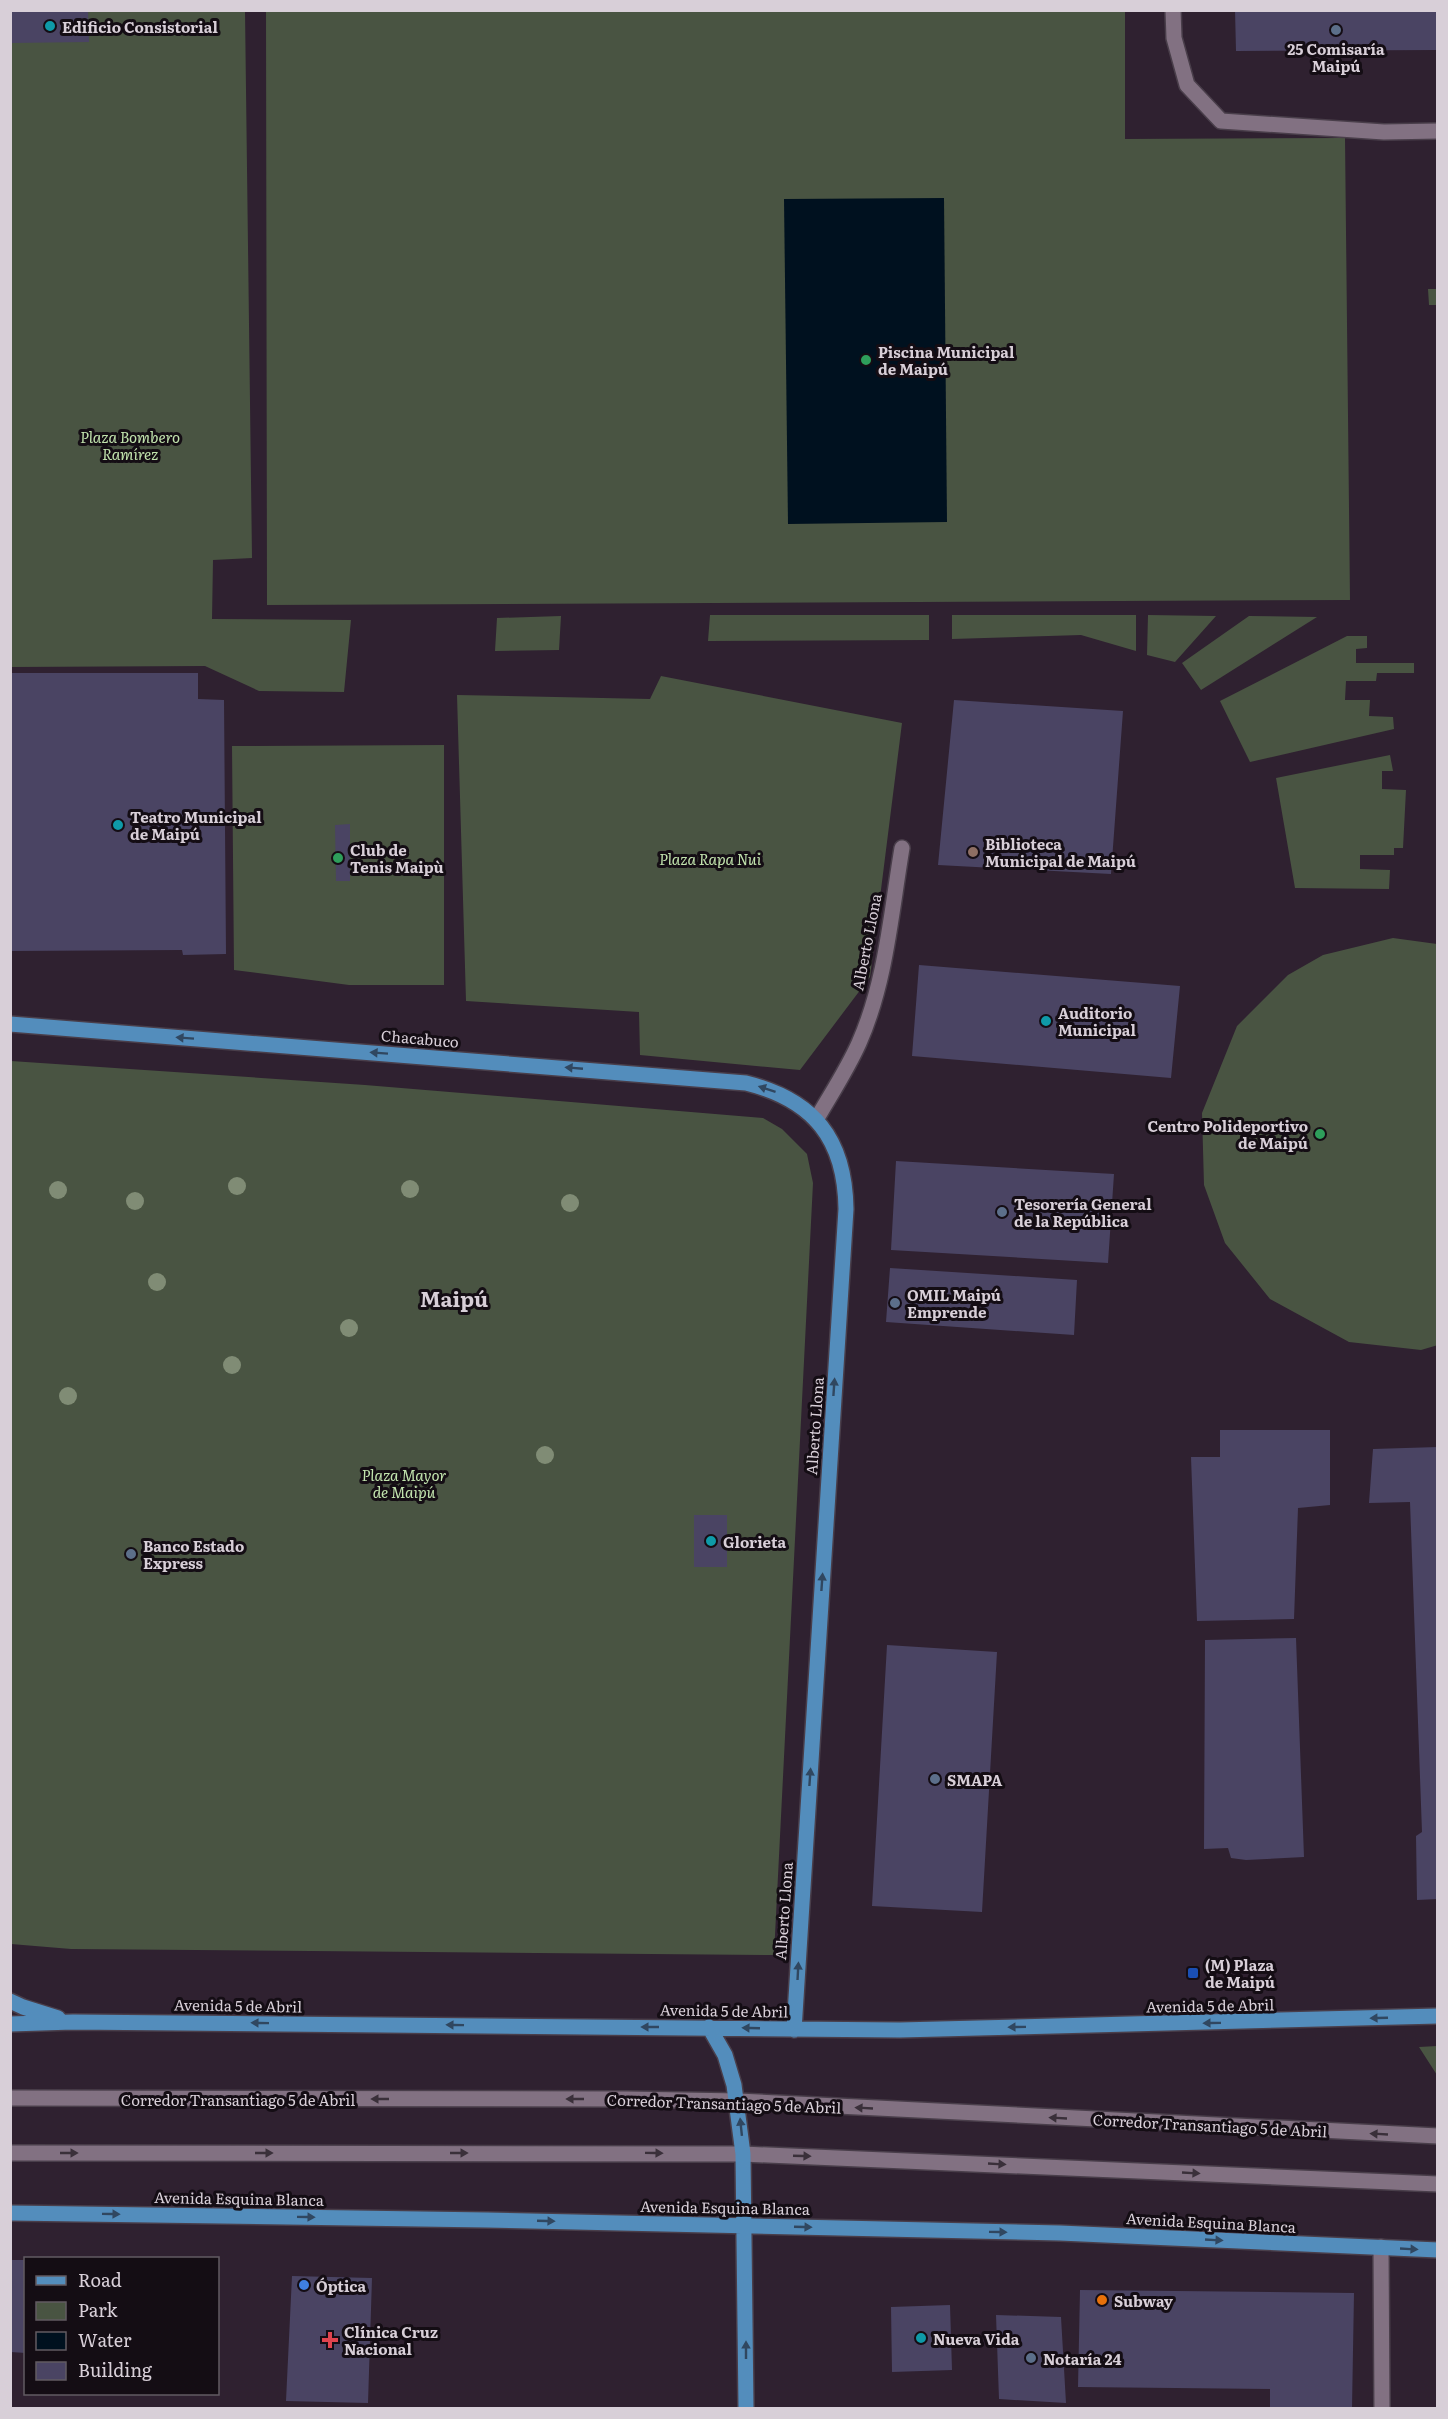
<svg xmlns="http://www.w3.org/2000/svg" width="1448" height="2419" viewBox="0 0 1448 2419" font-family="Literata,serif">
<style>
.green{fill:#495442}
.water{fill:#00111f}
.building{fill:#4a4463}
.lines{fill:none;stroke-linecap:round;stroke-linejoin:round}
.minor-casing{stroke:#493e4a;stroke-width:18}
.major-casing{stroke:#493e4a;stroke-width:18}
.minor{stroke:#827182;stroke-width:15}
.major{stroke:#538dbc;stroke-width:15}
.tree{fill:#808c75}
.oneway{fill:#304760}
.oneway2{fill:#3a303a}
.culture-dot{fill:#0f9aa8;stroke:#140d14;stroke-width:2}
.service-dot{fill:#5c6f8a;stroke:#140d14;stroke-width:2}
.leisure-dot{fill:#2e9e5b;stroke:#140d14;stroke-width:2}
.education-dot{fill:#8d6e63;stroke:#140d14;stroke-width:2}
.transit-dot{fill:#1a4fb4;stroke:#140d14;stroke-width:2}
.shop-dot{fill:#3f7fe0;stroke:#140d14;stroke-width:2}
.food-dot{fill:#e8710a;stroke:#140d14;stroke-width:2}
.health-dot{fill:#e0444e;stroke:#140d14;stroke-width:2}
.labels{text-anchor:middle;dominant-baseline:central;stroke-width:6;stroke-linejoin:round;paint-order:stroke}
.poi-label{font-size:15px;font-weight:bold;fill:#d8cfd8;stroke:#140d14;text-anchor:start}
.park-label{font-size:15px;font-style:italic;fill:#c2e4ae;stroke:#140d14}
.street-label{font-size:15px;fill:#d8cfd8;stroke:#140d14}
.district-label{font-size:21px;font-weight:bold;fill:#d8cfd8;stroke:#140d14}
</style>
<rect width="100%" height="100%" fill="#2f2130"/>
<path class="green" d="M10,11H245L252,558L213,560L212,619L351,620L344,692L259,691L205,666L11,667Z
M266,11H1125V139L1345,138L1350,600L267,605Z
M1428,289H1437V305H1429Z
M710,615H929V640L708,641Z
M952,615H1136V651L1081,635L952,639Z
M1148,615L1216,616L1175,662L1147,655Z
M561,616L559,650L495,651L497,618Z
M1249,616L1317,617L1201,690L1182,663Z
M1347,636H1367V648L1356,649V663H1414V673H1377L1376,681H1346L1345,700H1370L1369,716L1393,717L1394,729L1250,762L1220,701Z
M661,676L902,723L870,977L800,1070L640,1055L639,1012L466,1001L457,695L650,699Z
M444,745V985H349L234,970L232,746Z
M1390,755L1393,771H1382V789L1406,790L1403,848H1394V855H1360V869L1390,870L1389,889L1295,888L1276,778Z
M1393,938L1437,944L1438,1345L1421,1350L1349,1342L1270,1299L1225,1243L1204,1185L1202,1113L1237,1026L1288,975L1323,955Z
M11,1061L365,1085L763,1118L782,1129L807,1154L813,1183L774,1955L71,1949L11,1944Z
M1437,2046H1438L1437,2075L1419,2047Z"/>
<path class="water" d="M944,198L947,522L788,524L784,199Z"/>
<path class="building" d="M10,10H88L89,42L10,43Z
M1235,10H1438V50L1236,51Z
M10,673H198V699L224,700L226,954L183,955L182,950L10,951Z
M954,700L1123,711L1111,874L938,865Z
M350,824V881H336L335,825Z
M919,965L1180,986L1171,1078L912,1056Z
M896,1161L1114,1174L1108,1263L891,1250Z
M890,1268L1077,1280L1074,1335L886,1322Z
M1220,1430H1330V1505L1298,1508L1294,1619L1197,1621L1191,1457H1220Z
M1438,1447V1899L1417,1900L1416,1836L1422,1832L1410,1502L1369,1503L1373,1449Z
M694,1515H727V1567H694Z
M1296,1638L1304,1857L1246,1860L1231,1858L1228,1848L1204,1849L1205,1640Z
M887,1645L997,1652L982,1912L872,1906Z
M10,2260H26V2353L10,2352Z
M292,2276L372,2278L368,2403L286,2401Z
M1080,2290L1354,2293L1352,2408H1270V2389L1078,2387Z
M950,2305L952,2370L892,2372L891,2307Z
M996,2315L1061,2317L1066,2403L999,2399Z"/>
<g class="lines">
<g class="minor-casing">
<path id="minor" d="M1173,10L1174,38L1187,85L1221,121L1384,132L1438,131
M816,1120C831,1094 847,1070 859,1043C886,982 891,913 902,848
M10,2098L627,2099L738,2101L1438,2136
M10,2153L743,2154L1438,2184
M1381,2247L1382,2408"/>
</g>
<g class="major-casing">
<path id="major" d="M10,1024L746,1083C814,1100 845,1139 846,1209L794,2030
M10,2001L23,2007L58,2018
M10,2024L73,2022L900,2030L1438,2016
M709,2027L725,2055L734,2085L743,2154L746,2408
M10,2213L487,2220L1060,2233L1438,2250"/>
</g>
<use href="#minor" class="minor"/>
<use href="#major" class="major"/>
</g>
<g class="tree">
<circle cx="237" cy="1186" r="9"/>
<circle cx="410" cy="1189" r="9"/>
<circle cx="58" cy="1190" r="9"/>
<circle cx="135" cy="1201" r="9"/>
<circle cx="570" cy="1203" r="9"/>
<circle cx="157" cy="1282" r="9"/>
<circle cx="349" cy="1328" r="9"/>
<circle cx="232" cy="1365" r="9"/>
<circle cx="68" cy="1396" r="9"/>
<circle cx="545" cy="1455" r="9"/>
</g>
<defs><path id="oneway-solid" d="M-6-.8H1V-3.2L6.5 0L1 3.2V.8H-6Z" transform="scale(1.5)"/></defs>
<g class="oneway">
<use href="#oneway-solid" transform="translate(185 1038) rotate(-176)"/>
<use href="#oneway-solid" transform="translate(379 1053) rotate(-176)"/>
<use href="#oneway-solid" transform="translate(574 1068) rotate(-175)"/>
<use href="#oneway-solid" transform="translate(767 1089) rotate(-162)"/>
<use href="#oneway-solid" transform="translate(834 1387) rotate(-86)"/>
<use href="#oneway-solid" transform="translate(822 1582) rotate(-86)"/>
<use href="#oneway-solid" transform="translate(810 1777) rotate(-86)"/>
<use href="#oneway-solid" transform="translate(798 1971) rotate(-87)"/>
<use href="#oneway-solid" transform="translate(1379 2018) rotate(178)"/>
<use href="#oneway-solid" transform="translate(260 2023) rotate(-179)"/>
<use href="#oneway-solid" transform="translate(1212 2023) rotate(179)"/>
<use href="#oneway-solid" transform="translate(455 2025) rotate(-179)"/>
<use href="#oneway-solid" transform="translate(650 2027) rotate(180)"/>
<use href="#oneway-solid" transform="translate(1017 2027) rotate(179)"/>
<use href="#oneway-solid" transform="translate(751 2028) rotate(-178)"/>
<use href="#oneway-solid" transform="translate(741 2127) rotate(-96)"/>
<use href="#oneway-solid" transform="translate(111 2214) rotate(1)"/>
<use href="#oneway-solid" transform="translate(306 2217) rotate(1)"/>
<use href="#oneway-solid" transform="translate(546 2221) rotate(2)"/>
<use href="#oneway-solid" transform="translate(803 2227) rotate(2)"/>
<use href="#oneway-solid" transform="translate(998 2232) rotate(1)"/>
<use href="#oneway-solid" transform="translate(1214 2240) rotate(3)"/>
<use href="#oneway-solid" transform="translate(1409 2249) rotate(3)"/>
<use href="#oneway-solid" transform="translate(746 2350) rotate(-90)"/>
</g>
<g class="oneway2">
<use href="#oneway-solid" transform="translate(380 2099) rotate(180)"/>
<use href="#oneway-solid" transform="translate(575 2099) rotate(180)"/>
<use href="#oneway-solid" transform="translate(864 2108) rotate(-177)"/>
<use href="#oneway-solid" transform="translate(1058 2118) rotate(-177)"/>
<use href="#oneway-solid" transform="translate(1379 2134) rotate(-177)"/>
<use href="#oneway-solid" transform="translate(69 2153)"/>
<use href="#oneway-solid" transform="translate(264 2153)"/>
<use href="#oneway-solid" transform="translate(459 2153)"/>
<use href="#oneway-solid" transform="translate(654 2153) rotate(1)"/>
<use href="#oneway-solid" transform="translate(802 2156) rotate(2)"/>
<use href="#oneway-solid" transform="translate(997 2164) rotate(3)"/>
<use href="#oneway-solid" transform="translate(1191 2173) rotate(3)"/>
</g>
<g class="culture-dot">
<circle cx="50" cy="26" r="6"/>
<circle cx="118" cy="825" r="6"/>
<circle cx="1046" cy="1021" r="6"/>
<circle cx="711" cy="1541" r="6"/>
<circle cx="921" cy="2338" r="6"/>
</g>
<g class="service-dot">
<circle cx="1336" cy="30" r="6"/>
<circle cx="1002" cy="1212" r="6"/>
<circle cx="895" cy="1303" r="6"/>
<circle cx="131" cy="1554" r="6"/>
<circle cx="935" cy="1779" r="6"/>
<circle cx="1031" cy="2358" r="6"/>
</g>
<g class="leisure-dot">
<circle cx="866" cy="360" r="6"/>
<circle cx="338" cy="858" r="6"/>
<circle cx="1320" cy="1134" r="6"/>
</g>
<circle class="education-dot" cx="973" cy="852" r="6"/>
<rect class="transit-dot" x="1187" y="1967" width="12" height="12" rx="3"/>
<circle class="shop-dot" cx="304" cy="2285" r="6"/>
<circle class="food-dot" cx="1102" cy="2300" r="6"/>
<path class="health-dot" d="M327 2331h6v6h6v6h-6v6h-6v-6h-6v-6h6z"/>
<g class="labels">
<g class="poi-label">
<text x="62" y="26">Edificio Consistorial</text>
<text x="1336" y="48" text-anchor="middle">25 Comisaría<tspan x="1336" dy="17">Maipú</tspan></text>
<text x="878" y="351">Piscina Municipal<tspan x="878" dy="17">de Maipú</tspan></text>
<text x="130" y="816">Teatro Municipal<tspan x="130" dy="17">de Maipú</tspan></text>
<text x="985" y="843">Biblioteca<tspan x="985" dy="17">Municipal de Maipú</tspan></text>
<text x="350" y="849">Club de<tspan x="350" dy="17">Tenis Maipù</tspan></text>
<text x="1058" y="1012">Auditorio<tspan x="1058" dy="17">Municipal</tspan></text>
<text x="1308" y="1125" text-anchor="end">Centro Polideportivo<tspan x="1308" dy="17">de Maipú</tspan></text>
<text x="1014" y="1203">Tesorería General<tspan x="1014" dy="17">de la República</tspan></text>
<text x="907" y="1294">OMIL Maipú<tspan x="907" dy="17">Emprende</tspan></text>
<text x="723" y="1541">Glorieta</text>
<text x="143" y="1545">Banco Estado<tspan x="143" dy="17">Express</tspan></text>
<text x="947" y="1779">SMAPA</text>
<text x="1205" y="1964">(M) Plaza<tspan x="1205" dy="17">de Maipú</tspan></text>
<text x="316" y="2285">Óptica</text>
<text x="1114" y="2300">Subway</text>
<text x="344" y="2331">Clínica Cruz<tspan x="344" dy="17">Nacional</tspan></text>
<text x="933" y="2338">Nueva Vida</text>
<text x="1043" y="2358">Notaría 24</text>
</g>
<g class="park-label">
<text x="130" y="436">Plaza Bombero<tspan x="130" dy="17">Ramírez</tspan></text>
<text x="710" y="858">Plaza Rapa Nui</text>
<text x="404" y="1474">Plaza Mayor<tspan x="404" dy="17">de Maipú</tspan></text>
</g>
<g class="street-label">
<text transform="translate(866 942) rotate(-79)">Alberto Llona</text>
<text transform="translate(420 1038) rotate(5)">Chacabuco</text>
<text transform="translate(814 1426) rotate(-86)">Alberto Llona</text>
<text transform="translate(783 1911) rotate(-86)">Alberto Llona</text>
<text transform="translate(238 2005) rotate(1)">Avenida 5 de Abril</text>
<text transform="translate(1210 2005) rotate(-1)">Avenida 5 de Abril</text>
<text transform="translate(724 2010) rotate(1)">Avenida 5 de Abril</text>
<text x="238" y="2099">Corredor Transantiago 5 de Abril</text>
<text transform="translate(724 2103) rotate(2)">Corredor Transantiago 5 de Abril</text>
<text transform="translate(1210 2125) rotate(3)">Corredor Transantiago 5 de Abril</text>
<text transform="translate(239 2198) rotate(1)">Avenida Esquina Blanca</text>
<text transform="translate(725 2207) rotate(1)">Avenida Esquina Blanca</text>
<text transform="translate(1211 2222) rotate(3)">Avenida Esquina Blanca</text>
</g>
<g class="district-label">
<text x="454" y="1297">Maipú</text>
</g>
</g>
<rect width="1448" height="2419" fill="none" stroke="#d8cfd8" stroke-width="24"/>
<rect x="24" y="2257" width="195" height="138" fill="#140d14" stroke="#625b62" stroke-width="1.5"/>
<rect x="36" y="2276" width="30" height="9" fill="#538dbc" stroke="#625b62" stroke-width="1.5"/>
<text x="78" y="2287" font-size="18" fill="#d8cfd8">Road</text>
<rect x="36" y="2302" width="30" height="18" fill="#495442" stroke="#625b62" stroke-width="1.5"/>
<text x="78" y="2317" font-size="18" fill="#d8cfd8">Park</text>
<rect x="36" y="2332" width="30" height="18" fill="#00111f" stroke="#625b62" stroke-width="1.5"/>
<text x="78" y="2347" font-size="18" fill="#d8cfd8">Water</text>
<rect x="36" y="2362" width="30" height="18" fill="#4a4463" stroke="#625b62" stroke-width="1.5"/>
<text x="78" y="2377" font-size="18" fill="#d8cfd8">Building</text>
</svg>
